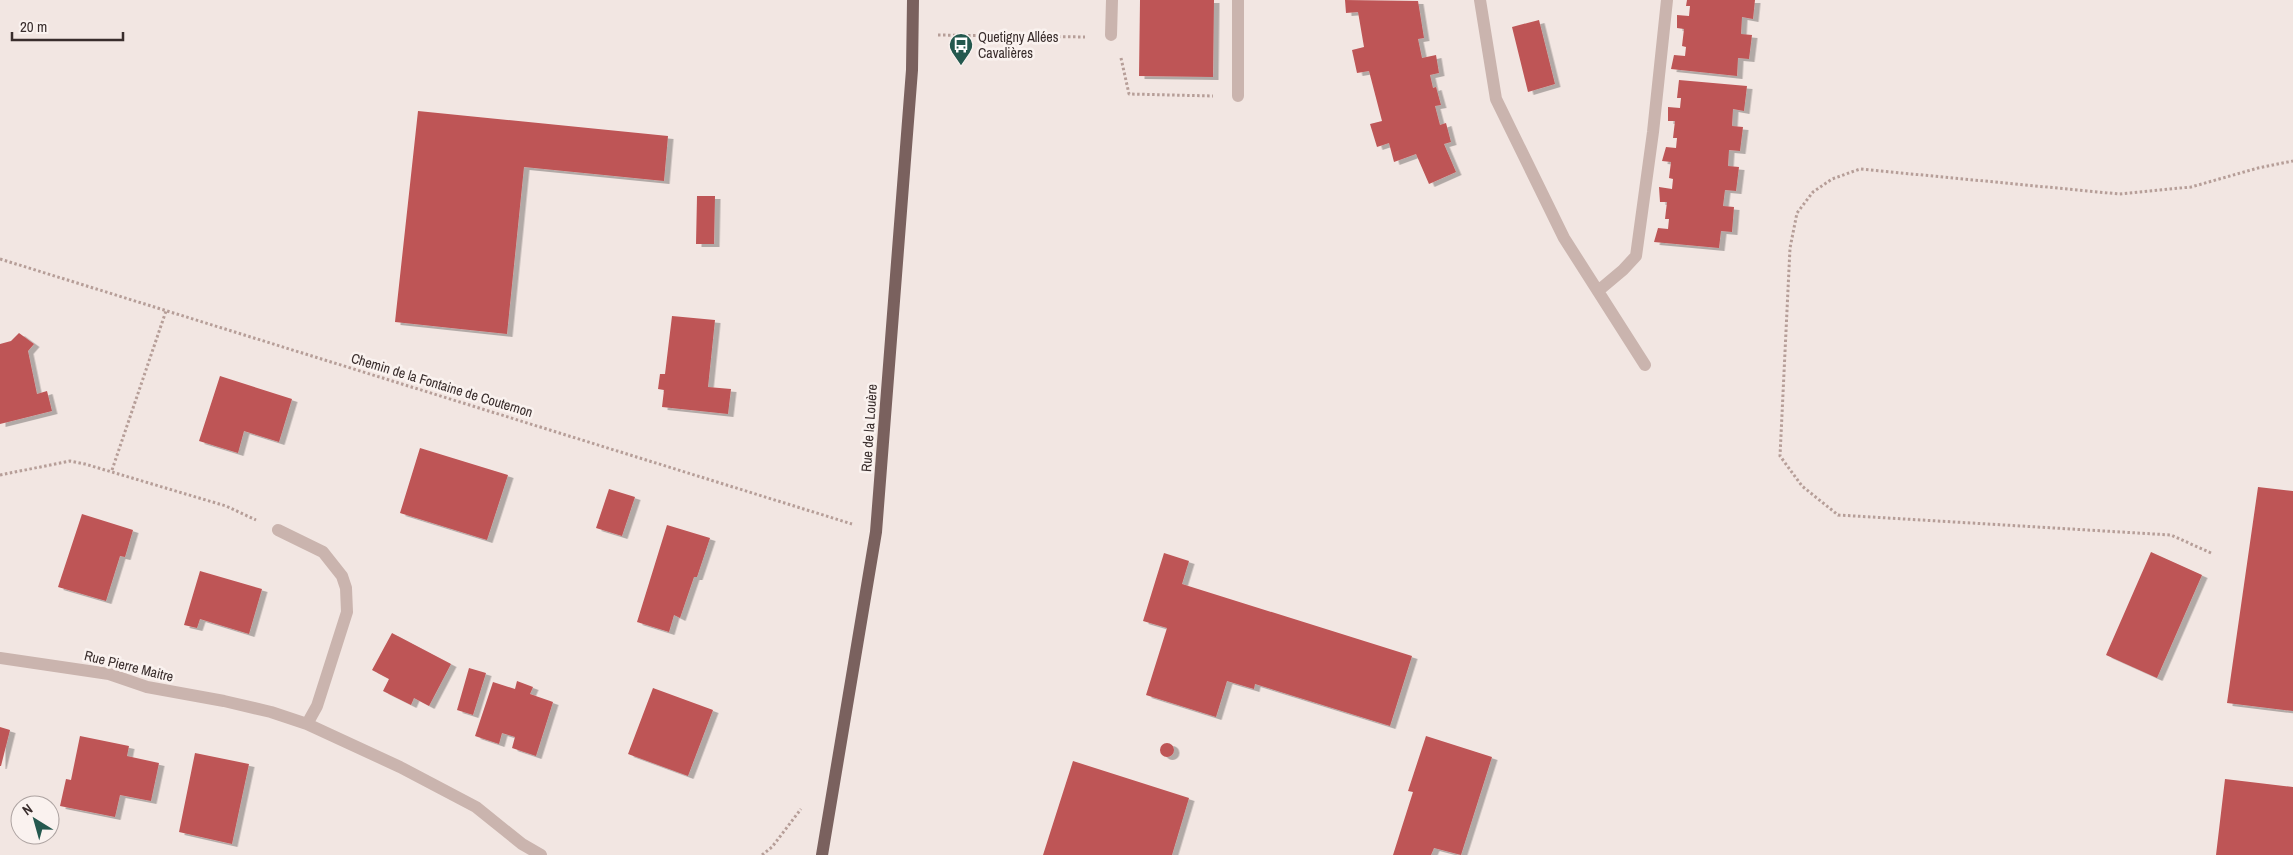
<svg xmlns="http://www.w3.org/2000/svg" width="2293" height="855" viewBox="0 0 2293 855" font-family="'Archivo Narrow',sans-serif">
<style>
.building{fill:#be5556;filter:url(#shadow)}
.lines{fill:none;stroke-linecap:round;stroke-linejoin:round}
.path{stroke:#b69e98;stroke-width:3;stroke-dasharray:2.5 2.5;stroke-linecap:butt}
.minor{stroke:#cab4ae;stroke-width:12}
.major{stroke:#7a615e;stroke-width:12}
.labels{text-anchor:middle;dominant-baseline:central;stroke-width:5;stroke-linejoin:round;paint-order:stroke}
.poi-label{font-size:14px;fill:#392d2c;stroke:#faf2ef;text-anchor:start}
.street-label{font-size:14px;fill:#392d2c;stroke:#faf2ef}
</style>
<defs>
<filter id="shadow"><feDropShadow dx="5.5" dy="3" stdDeviation="0" flood-color="#0004"/></filter>
</defs>
<rect width="100%" height="100%" fill="#f2e6e2"/>
<path class="building" d="M1140,0H1214L1213,77L1139,76Z
M1345,0L1418,1L1424,38L1418,39L1422,58L1436,55L1439,73L1430,75L1433,88L1436,87L1441,105L1435,106L1440,125L1446,123L1451,142L1444,144L1456,172L1429,184L1416,154L1394,162L1389,143L1377,147L1370,124L1382,121L1369,71L1357,73L1352,50L1364,47L1358,12L1346,13Z
M1687,0H1755L1753,19L1742,17L1741,34L1752,35L1749,59L1738,58L1737,76L1671,69L1674,55L1685,56L1686,47L1682,46L1684,29L1677,28V15L1689,16L1690,6H1686Z
M1539,20L1555,84L1528,92L1512,27Z
M1679,80L1747,86L1744,111L1733,109L1732,126L1743,127L1740,151L1729,150L1728,166L1739,167L1736,191L1725,190L1723,206L1734,207L1732,232L1721,231L1719,248L1654,242L1658,228L1668,229L1669,219H1665L1667,202H1660L1659,187L1672,189L1673,179L1669,178L1671,162L1662,161L1666,147L1676,148L1677,138H1673L1675,121H1668V107L1680,108L1681,98H1677Z
M418,111L668,136L664,181L524,167L507,334L395,322Z
M697,196H715L714,244H696Z
M672,316L715,320L708,387L731,389L728,414L662,407L664,390L658,389L660,374H665Z
M19,333L34,344L28,351L37,394L47,391L52,411L0,424V344L11,341Z
M220,376L292,399L279,442L244,431L238,453L199,441Z
M420,448L508,475L487,540L400,513Z
M2258,487L2293,491V711L2227,703Z
M609,489L635,497L622,536L596,528Z
M82,514L133,530L125,557L120,556L106,601L58,587Z
M667,525L710,538L697,577H694L680,618L674,615L669,632L637,622Z
M2151,552L2202,575L2157,678L2106,655Z
M1164,553L1189,561L1182,584L1412,656L1390,726L1255,684L1254,689L1227,681L1216,717L1146,695L1167,628L1143,621Z
M200,571L262,589L249,634L200,619L197,628L184,625Z
M392,633L451,664L429,706L414,698L411,705L383,691L389,679L372,670Z
M469,668L486,673L473,715L457,710Z
M517,681L533,687L530,694L553,702L536,756L512,748L515,737L502,733L499,744L475,736L493,682L515,689Z
M653,688L713,710L688,776L628,754Z
M0,727L10,730L1,766H0Z
M80,736L129,746L127,756L159,763L151,801L120,795L115,817L60,806L66,779L71,780Z
M1426,736L1492,757L1461,855L1434,848L1431,855H1393L1413,792L1408,791Z
M1160 750a7 7 0 1 1 14 0a7 7 0 1 1-14 0Z
M195,753L249,764L232,844L179,832Z
M1073,761L1189,798L1172,855H1043Z
M2225,779L2293,787V855H2216Z"/>
<g class="lines">
<path class="path" d="M938,35L1085,37
M1121,58L1129,94L1213,96
M0,259L852,524
M112,470L166,311
M0,475L70,461L85,464L226,506L256,520
M2211,553L2171,535L1838,515L1802,486L1780,456L1790,248L1797,213L1813,192L1832,179L1860,169L2119,194L2191,187L2258,168L2293,161
M762,855L772,847L801,809"/>
<path class="minor" d="M1238,0V96
M1480,0L1496,99L1564,238L1645,365
M1111,35L1112,0
M1598,291L1623,270L1636,256L1653,132L1667,0
M278,530L323,552L342,576L346,588L347,612L317,706L307,724
M0,658L109,674L147,687L224,701L271,712L307,724L400,767L476,807L522,844L541,855"/>
<path class="major" d="M822,855L876,532L912,70L913,0"/>
</g>
<defs>
<g id="bus-pin" transform="scale(1.25)"><path d="M0 17L-7.5 6A9.5 9.5 0 1 1 7.5 6Z" fill="#24584e" stroke="#faf2ef"/><path d="M-5-6H5V4H4V6H2V4H-2V6H-4V4H-5ZM-3.5-4V0h7V-4ZM-3.5 1.2v1.5H-2V1.2ZM2 1.2v1.5H3.5V1.2Z" fill="#fff"/></g>
</defs>
<g fill-rule="evenodd">
<use href="#bus-pin" x="961" y="45"/>
</g>
<g class="labels">
<g class="poi-label">
<text x="978" y="37">Quetigny Allées<tspan x="978" dy="16">Cavalières</tspan></text>
</g>
<g class="street-label">
<text transform="translate(442 385) rotate(17)">Chemin de la Fontaine de Couternon</text>
<text transform="translate(869 428) rotate(-86)">Rue de la Louère</text>
<text transform="translate(129 666) rotate(14)">Rue Pierre Maitre</text>
</g>
</g>
<g transform="translate(35 820) rotate(323)"><circle r="24" fill="#faf2ef" stroke="#ada3a1"/>
<path d="M0-4L9 19L0 12L-9 19Z" fill="#24584e"/>
<text y="-8" font-size="14" font-weight="bold" text-anchor="middle" fill="#392d2c">N</text>
</g>
<path d="M12 32v8h111v-8" fill="none" stroke="#392d2c" stroke-width="2.5"/>
<text x="20" y="32" font-size="15" fill="#392d2c" stroke="#faf2ef" stroke-width="4" paint-order="stroke">20 m</text>
</svg>
